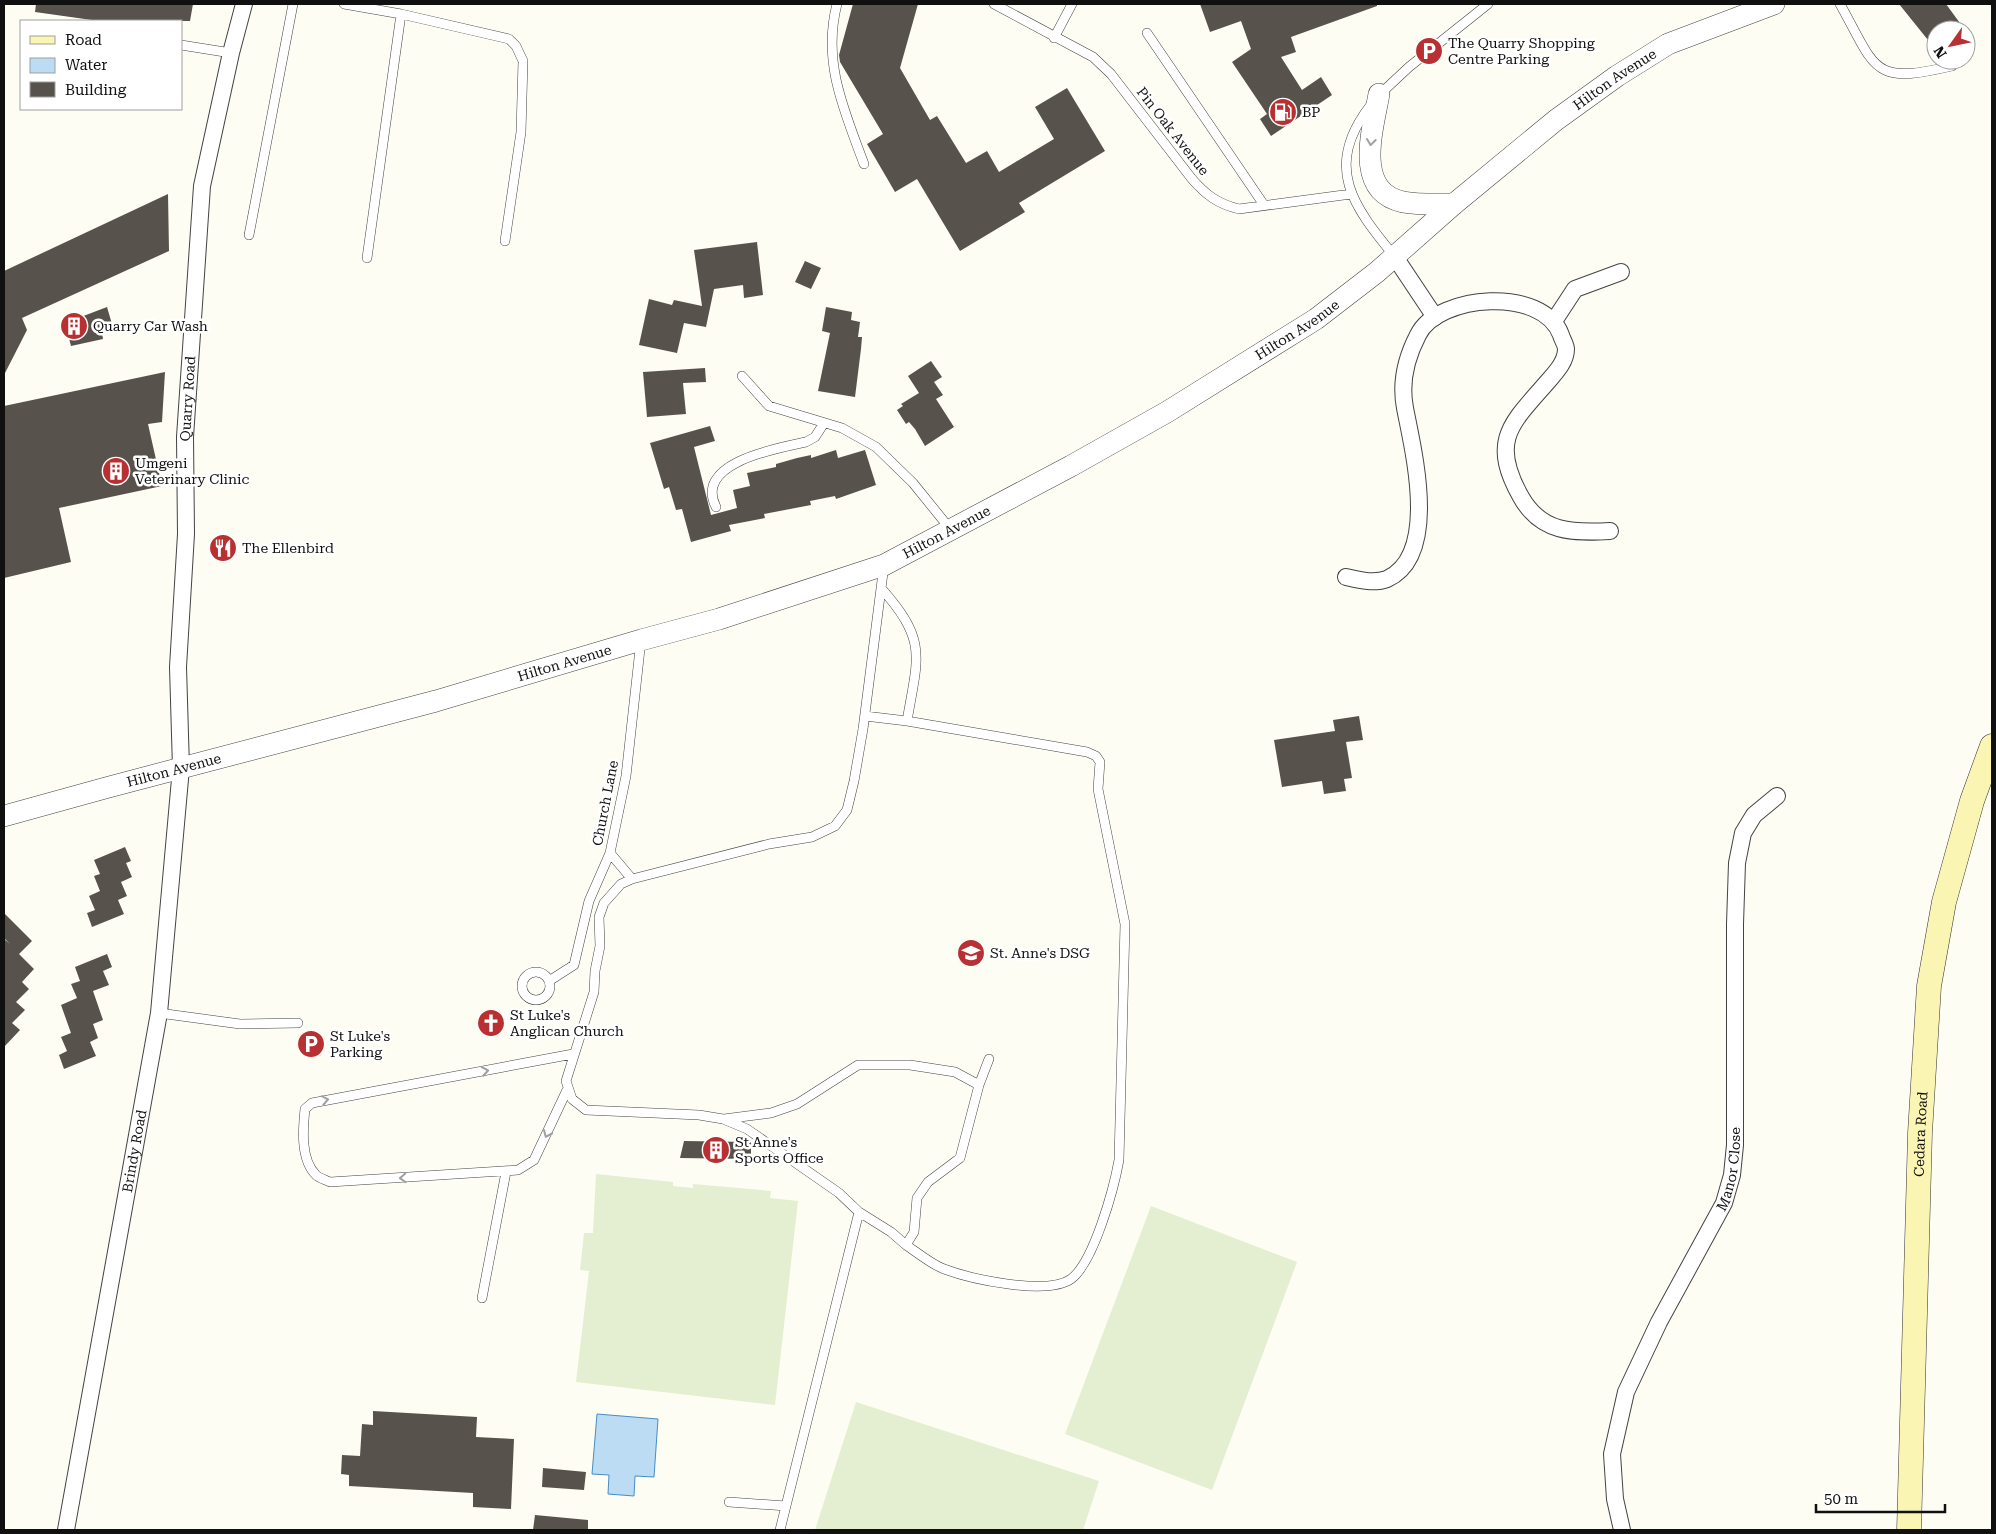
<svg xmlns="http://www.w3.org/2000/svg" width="1996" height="1534" viewBox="0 0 1996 1534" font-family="'Roboto Serif',serif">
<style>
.pitch{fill:#e3efd0}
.water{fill:#bbdcf3;stroke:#478dc5}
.building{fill:#58524d}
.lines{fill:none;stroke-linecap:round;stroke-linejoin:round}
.service-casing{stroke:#434343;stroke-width:10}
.minor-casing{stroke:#434343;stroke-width:18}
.tertiary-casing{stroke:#434343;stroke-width:22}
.secondary-casing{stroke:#323232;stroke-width:25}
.service{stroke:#fff;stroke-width:9}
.minor{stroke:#fff;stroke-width:16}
.tertiary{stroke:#fff;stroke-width:21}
.secondary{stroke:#faf5b3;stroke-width:24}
.oneway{stroke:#9f9f9f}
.labels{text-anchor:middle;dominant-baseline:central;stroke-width:5;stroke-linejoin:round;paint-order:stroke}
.poi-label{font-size:14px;fill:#101010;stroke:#fff;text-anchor:start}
.street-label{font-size:14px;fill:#101010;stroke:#fff}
</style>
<rect width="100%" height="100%" fill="#fefdf4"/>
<path class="pitch" d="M596,1174L673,1182V1186L693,1188V1184L771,1191L770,1198L798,1201L775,1405L576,1382L589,1271L580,1270L584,1233H593Z
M1151,1206L1297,1262L1212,1490L1065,1434Z
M856,1402L1099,1481L1083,1530H815Z"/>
<path class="water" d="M597,1414L658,1419L654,1477L635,1476L634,1496L608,1494L609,1475L592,1474Z"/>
<path class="building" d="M36,4H193L190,21H99L35,12Z
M853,4H918L900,68L930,120L937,116L966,163L987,151L999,172L1054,139L1035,107L1067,88L1105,151L1019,203L1025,212L960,251L917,179L895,192L867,144L883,134L840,62L839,55Z
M1200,4H1377V6L1291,37L1296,52L1281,57L1302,90L1321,77L1332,95L1271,136L1260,119L1267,114L1232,62L1251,49L1241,21L1210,32Z
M1899,4H1946L1965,30H1936V50Z
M168,194L169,251L22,318L27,330L4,375V271Z
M757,242L763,295L744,298L743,285L714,289L706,327L684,323L677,353L639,345L649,299L672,305L674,300L702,306L694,250Z
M805,261L821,268L811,289L795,282Z
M107,307L112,324L101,327L103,339L71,346L65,323Z
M826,307L852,312L851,320L860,322L858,337H862L861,349L855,397L818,391L830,333L822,331Z
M931,361L942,377L934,382L943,395L936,399L954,427L925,446L915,429L909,422L906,424L897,410L903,406L901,404L919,393L908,376Z
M705,368L706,382L683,383L686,414L647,417L643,372Z
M165,372L162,422L148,424L162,486L59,508L71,562L4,578V406Z
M710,426L715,441L694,447L711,515L737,508L733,490L750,486L747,473L776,467V464L797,458L811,455V458L836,450L838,458L865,450L876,485L836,499L835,496L810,501L811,505L764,514L765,518L729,525L731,531L691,542L682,509L676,510L669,487L664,489L650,443Z
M1359,716L1363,740L1346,742L1352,778L1344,779L1346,791L1324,794L1322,781L1282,787L1274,740L1335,731L1333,720Z
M125,847L131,861L126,863L132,877L121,882L127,896L118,900L124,914L92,927L87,913L95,910L89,896L100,891L94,876L100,874L94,860Z
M4,913L32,941L19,954L34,969L22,982L29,989L16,1002L25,1010L12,1023L20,1030L4,1047V939L10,944L4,938Z
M107,954L112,967L103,971L109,985L93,991L103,1020L93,1024L98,1038L90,1042L96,1056L64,1069L59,1055L67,1051L61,1037L71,1033L61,1005L77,998L71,984L80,981L75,967Z
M684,1141L751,1142V1159L680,1158Z
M373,1411L477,1417L476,1437L514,1439L511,1509L473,1507V1493L349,1486V1475L341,1474L342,1455L360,1456L362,1424L373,1425Z
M543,1468L586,1472L584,1490L542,1487Z
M535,1515L588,1520V1530H533Z"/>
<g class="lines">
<g class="service-casing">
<path id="service" d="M344,4L401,14L509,39L516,46L523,61L521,132L505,241
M837,4C822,62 844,110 864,164
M994,4L1093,57L1111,74L1192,179C1206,195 1218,204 1239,209L1351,194
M1840,4C1877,70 1871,85 1952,66
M1147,33L1264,205
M1054,38L1072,4
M181,45L231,53
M1378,96L1409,67L1488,4
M1370,106C1323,167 1353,206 1395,257
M249,235L293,4
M367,258L401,14
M742,376L769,406L842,428L876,447L913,483L951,530
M716,507C693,462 779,448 806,442L815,437L824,423
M881,588C928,641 918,656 907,721
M865,716L907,721L1087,752L1096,756L1100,762L1098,789L1125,924L1119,1160C1114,1188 1094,1262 1071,1279C1047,1296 971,1279 944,1269C931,1264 918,1253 906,1245
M610,853L632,879L621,884L604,903L599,917L600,946L595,971L594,992L566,1081L572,1099L586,1110L699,1115L723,1119L747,1129L839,1193L859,1212L891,1232L906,1245L914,1232L917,1198L928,1182L960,1158L979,1085L989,1059
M632,879L769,844L812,837L835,826L847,810L854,781L863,729L884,565
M522 986a14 14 0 1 1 28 0a14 14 0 1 1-28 0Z
M549,981L574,965L589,901L610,853L626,776L641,640
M159,1013L240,1024L298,1023
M567,1090L534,1160L518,1170L330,1182C326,1180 319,1178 316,1175C300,1159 303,1128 305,1109L312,1103L573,1054
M724,1119L771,1113L797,1104L858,1065H910L955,1072L979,1085
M482,1298L506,1172
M729,1502L786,1506
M780,1530L859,1212"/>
</g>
<g class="minor-casing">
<g id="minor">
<path d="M1395,257L1435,317"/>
<path d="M1554,321L1575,289L1621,272"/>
<path d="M1346,577C1359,580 1374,584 1387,579C1440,555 1413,450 1405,408C1400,382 1406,358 1418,335C1438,294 1543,286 1561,335C1562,339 1566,345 1566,349C1566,361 1557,371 1550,379C1513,422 1488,439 1521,497C1541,533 1573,533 1610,531"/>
<path id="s1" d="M66,1530L159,1013L181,768L178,667L186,534L185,437L202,186L231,53L244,4"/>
<path id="s2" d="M1622,1530L1615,1499L1612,1454L1626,1392L1659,1322L1724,1203L1732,1175L1735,1145V924L1737,863L1743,833L1754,815L1777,796"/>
</g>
</g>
<g class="tertiary-casing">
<g id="tertiary">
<path d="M1379,94C1373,129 1353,191 1403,202C1419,205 1437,204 1454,204"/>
<path id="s3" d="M4,816L109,787L436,701L641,640L719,619L884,565L1071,466L1167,412L1316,319L1377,272L1454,204L1556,120L1617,76L1668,44L1774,4"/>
</g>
</g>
<g class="secondary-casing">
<g id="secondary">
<path id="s4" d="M1909,1530L1920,1133L1929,986L1944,902L1972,801L1992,746"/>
</g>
</g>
<use href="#service" class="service"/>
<use href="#minor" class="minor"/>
<use href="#tertiary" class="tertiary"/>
<use href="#secondary" class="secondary"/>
</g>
<defs><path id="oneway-chevron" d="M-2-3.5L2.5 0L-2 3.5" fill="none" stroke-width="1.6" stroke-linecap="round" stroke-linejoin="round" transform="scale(1.25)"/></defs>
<g class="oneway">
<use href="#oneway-chevron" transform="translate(1371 142) rotate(97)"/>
<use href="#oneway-chevron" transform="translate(485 1071) rotate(-10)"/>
<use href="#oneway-chevron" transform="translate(325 1100) rotate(-11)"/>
<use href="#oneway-chevron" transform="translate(547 1134) rotate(114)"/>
<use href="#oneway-chevron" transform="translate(403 1178) rotate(177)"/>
</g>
<defs>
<g id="parking-disc" transform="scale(1.4375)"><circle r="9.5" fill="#b83031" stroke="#fff"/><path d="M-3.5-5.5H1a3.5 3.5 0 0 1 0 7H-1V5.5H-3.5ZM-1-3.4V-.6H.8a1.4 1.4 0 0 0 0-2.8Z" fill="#fff"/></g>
<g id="fuel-disc" transform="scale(1.4375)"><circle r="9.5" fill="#b83031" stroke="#fff"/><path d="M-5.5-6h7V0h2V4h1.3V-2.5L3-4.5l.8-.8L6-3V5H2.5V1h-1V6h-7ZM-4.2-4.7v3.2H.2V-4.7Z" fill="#fff"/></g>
<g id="building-disc" transform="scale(1.4375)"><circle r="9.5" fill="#b83031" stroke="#fff"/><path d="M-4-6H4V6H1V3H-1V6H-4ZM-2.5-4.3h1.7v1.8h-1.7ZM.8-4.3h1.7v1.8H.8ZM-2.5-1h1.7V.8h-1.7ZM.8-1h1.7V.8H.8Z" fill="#fff"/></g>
<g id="restaurant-disc" transform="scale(1.4375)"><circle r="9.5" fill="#b83031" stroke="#fff"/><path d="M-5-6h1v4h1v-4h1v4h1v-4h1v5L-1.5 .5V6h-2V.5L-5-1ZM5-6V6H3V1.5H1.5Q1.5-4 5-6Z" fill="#fff"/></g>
<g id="school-disc" transform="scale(1.4375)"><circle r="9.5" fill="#b83031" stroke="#fff"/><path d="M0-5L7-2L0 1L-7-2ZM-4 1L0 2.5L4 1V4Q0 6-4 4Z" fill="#fff"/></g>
<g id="church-disc" transform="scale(1.4375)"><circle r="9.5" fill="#b83031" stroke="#fff"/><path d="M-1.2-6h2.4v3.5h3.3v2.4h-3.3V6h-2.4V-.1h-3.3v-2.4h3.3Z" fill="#fff"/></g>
</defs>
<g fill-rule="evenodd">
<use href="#parking-disc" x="1429" y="51"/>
<use href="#fuel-disc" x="1283" y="112"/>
<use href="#building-disc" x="74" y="326"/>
<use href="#building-disc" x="116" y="471"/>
<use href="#restaurant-disc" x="223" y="548"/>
<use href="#school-disc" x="971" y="953"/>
<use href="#church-disc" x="491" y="1023"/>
<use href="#parking-disc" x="311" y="1044"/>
<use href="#building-disc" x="716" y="1150"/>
</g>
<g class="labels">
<g class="poi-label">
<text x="1448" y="43">The Quarry Shopping<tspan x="1448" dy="16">Centre Parking</tspan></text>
<text x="1302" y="112">BP</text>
<text x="93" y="326">Quarry Car Wash</text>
<text x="135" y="463">Umgeni<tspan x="135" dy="16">Veterinary Clinic</tspan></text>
<text x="242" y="548">The Ellenbird</text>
<text x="990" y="953">St. Anne's DSG</text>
<text x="510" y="1015">St Luke's<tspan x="510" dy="16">Anglican Church</tspan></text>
<text x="330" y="1036">St Luke's<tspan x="330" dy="16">Parking</tspan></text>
<text x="735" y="1142">St Anne's<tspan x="735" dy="16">Sports Office</tspan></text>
</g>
<g class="street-label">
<text stroke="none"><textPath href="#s3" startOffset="1796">Hilton Avenue</textPath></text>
<text transform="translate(1173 131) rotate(52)">Pin Oak Avenue</text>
<text stroke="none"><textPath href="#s3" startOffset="1391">Hilton Avenue</textPath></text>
<text stroke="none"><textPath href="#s1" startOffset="1141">Quarry Road</textPath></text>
<text stroke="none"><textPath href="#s3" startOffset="986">Hilton Avenue</textPath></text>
<text stroke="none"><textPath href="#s3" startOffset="581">Hilton Avenue</textPath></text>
<text stroke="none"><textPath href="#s3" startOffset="176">Hilton Avenue</textPath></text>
<text transform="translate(605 803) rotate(-79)">Church Lane</text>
<text stroke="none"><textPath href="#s4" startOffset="396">Cedara Road</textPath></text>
<text stroke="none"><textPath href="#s1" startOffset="385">Brindy Road</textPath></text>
<text stroke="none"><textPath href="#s2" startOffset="388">Manor Close</textPath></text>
</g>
</g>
<rect width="1996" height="1534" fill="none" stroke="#101010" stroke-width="10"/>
<rect x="20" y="20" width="162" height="90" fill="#ffffff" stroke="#9f9f9f"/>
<rect x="30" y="36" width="25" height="8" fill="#faf5b3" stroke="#9f9f9f"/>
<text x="65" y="45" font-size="15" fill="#101010">Road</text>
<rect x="30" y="58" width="25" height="15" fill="#bbdcf3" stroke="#9f9f9f"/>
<text x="65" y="70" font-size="15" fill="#101010">Water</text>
<rect x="30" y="82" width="25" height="15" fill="#58524d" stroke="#9f9f9f"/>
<text x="65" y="95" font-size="15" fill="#101010">Building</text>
<g transform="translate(1951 45) rotate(237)"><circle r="24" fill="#ffffff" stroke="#9f9f9f"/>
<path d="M0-4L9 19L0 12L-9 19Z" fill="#b83031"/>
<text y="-8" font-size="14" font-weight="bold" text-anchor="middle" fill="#101010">N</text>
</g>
<path d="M1816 1504v8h129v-8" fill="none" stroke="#101010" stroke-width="2.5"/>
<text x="1824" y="1504" font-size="15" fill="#101010" stroke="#ffffff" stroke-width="4" paint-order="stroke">50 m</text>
</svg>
